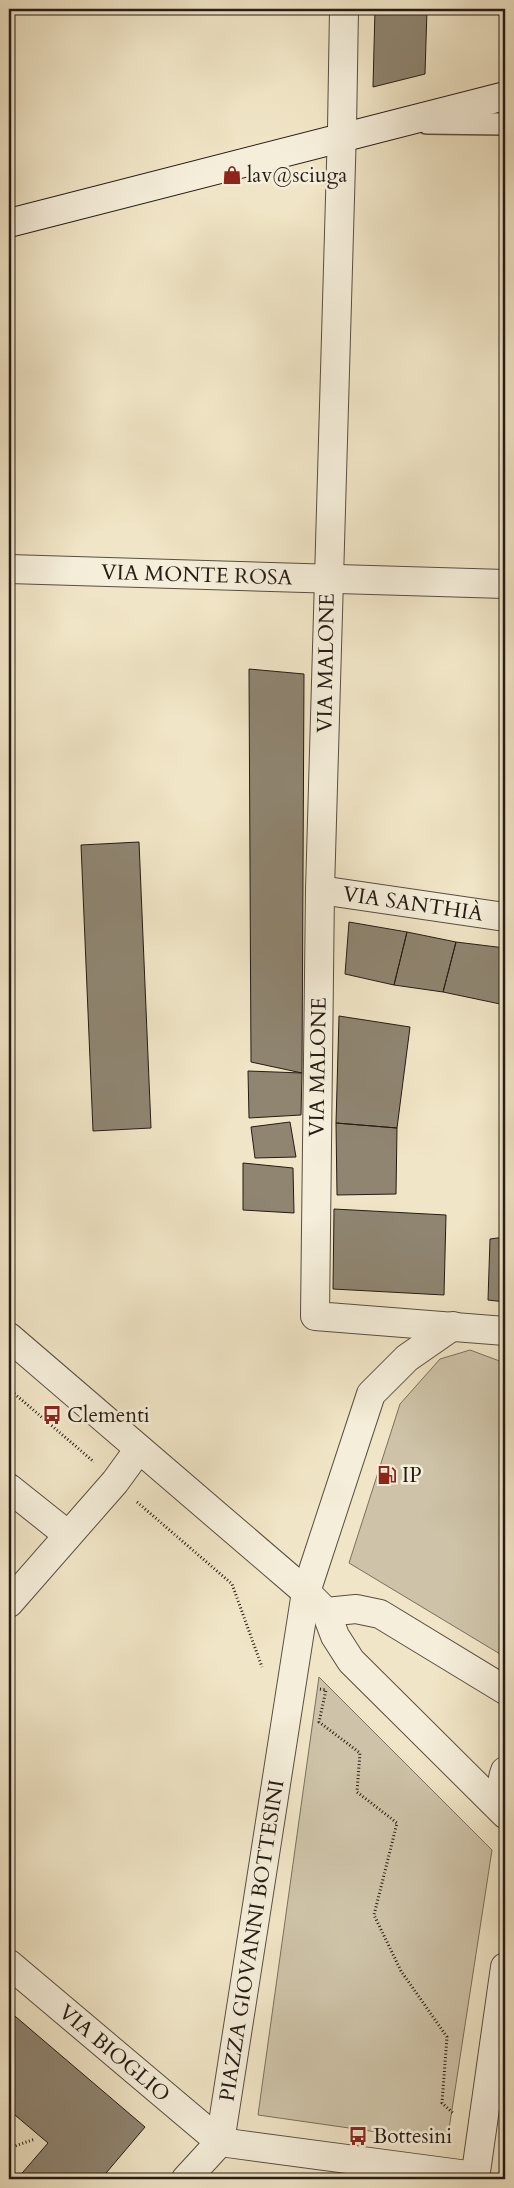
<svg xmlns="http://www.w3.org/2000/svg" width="514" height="2188" viewBox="0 0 514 2188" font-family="Cardo,serif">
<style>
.green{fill:#cec3a8;stroke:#7a705e}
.building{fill:#8f8571;stroke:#261c15}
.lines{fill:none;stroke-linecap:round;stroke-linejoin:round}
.pedestrian-casing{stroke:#584e41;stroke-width:24}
.minor-casing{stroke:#584e41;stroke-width:30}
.secondary-casing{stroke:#261c15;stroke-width:30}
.path{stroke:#261c15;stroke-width:3;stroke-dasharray:1 2.5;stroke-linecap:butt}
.pedestrian{stroke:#f5eeda;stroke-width:21}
.minor{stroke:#f5eeda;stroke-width:28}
.secondary{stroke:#f5eeda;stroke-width:28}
.labels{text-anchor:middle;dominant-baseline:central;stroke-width:5;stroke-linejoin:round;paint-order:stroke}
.poi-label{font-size:21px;fill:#261c15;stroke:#f5eeda;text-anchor:start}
.street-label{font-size:21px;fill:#261c15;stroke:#f5eeda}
</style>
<rect width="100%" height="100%" fill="#f0e5c6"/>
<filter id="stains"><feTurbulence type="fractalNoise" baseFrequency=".004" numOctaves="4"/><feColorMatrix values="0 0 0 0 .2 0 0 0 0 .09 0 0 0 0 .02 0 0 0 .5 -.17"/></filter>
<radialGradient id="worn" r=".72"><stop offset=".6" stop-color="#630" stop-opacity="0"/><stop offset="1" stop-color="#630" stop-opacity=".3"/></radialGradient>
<path class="green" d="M470,1350L505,1363V1657L349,1563L400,1404L440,1359Z
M319,1677L492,1850L447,2142L258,2115Z"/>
<path class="building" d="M375,9H427L425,74L373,87Z
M249,669L304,674L302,1073L251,1062Z
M139,842L151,1128L93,1131L81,845Z
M349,922L407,932L394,985L345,974Z
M407,932L456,942L443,992L394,985Z
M456,942L505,948V1005L443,992Z
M339,1016L410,1027L397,1128L336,1123Z
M248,1071L302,1073L301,1115L249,1118Z
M290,1122L296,1157L255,1158L251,1127Z
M336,1123L397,1128L396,1194L337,1195Z
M243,1163L293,1168L294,1213L243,1210Z
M334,1209L446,1215L444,1295L333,1289Z
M505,1237V1302L488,1300L490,1239Z
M9,2011L145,2127L101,2179H17L48,2143L9,2110Z"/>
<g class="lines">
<g class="pedestrian-casing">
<path id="pedestrian" d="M427,123L505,124"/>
</g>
<g class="minor-casing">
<g id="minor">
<path d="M344,9L342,129L320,890L315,1316L505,1331"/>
<path id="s1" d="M9,569L505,584"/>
<path id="s2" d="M320,890L505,917"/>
<path d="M9,1337L306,1592L326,1612L335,1636L351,1661L505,1814"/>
<path d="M9,1488L68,1535"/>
<path d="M9,1603L115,1482L139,1449"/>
<path d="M326,1612L356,1609L380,1614L505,1690"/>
<path d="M505,1771C500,1783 502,1797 505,1809"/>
<path id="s3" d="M9,1964L220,2142"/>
<path id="s4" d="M220,2142L306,1592L371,1394L407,1358L453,1326"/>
<path d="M220,2142L475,2176"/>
<path d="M186,2179L220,2142"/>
<path d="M475,2179L505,1967"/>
</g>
</g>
<g class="secondary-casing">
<path id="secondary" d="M9,223L505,96"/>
</g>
<path class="path" d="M9,1389L94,1462
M137,1502L232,1584L262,1667
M320,1689L326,1690L319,1722L360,1753L357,1792L397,1823L374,1915L401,1971L447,2037L442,2103L454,2114
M9,2148L35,2139"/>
<use href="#pedestrian" class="pedestrian"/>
<use href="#minor" class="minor"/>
<use href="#secondary" class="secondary"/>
</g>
<defs>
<g id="shop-bare" transform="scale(1.5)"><path d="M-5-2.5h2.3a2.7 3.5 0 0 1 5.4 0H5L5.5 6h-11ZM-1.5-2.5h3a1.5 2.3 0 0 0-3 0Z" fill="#8f2418" stroke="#f5eeda" stroke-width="2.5" paint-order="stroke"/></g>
<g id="bus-bare" transform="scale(1.5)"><path d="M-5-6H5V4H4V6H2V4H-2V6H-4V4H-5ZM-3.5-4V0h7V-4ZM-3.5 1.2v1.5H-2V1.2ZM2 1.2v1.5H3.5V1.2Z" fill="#8f2418" stroke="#f5eeda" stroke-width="2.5" paint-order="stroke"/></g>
<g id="fuel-bare" transform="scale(1.5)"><path d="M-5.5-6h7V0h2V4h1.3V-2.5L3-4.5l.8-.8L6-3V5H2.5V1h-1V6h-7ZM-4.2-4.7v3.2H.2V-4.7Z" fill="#8f2418" stroke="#f5eeda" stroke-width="2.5" paint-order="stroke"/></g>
</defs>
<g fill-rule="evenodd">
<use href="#shop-bare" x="232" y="175"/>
<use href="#bus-bare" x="52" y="1415"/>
<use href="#fuel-bare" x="387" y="1475"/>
<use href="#bus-bare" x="358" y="2136"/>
</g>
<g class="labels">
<g class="poi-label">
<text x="247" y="175">lav@sciuga</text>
<text x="67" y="1415">Clementi</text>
<text x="402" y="1475">IP</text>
<text x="373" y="2136">Bottesini</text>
</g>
<g class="street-label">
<text stroke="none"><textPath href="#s1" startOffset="188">VIA MONTE ROSA</textPath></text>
<text transform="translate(326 663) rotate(-89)">VIA MALONE</text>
<text stroke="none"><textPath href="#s2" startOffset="94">VIA SANTHIÀ</textPath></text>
<text transform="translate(318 1067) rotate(-89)">VIA MALONE</text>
<text stroke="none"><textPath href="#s4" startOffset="204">PIAZZA GIOVANNI BOTTESINI</textPath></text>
<text stroke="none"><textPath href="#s3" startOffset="138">VIA BIOGLIO</textPath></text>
</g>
</g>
<rect width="514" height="2188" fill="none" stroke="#f0e5c6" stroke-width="30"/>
<rect x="10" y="10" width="494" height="2168" fill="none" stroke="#261c15" stroke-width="2.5"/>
<rect x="15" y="15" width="484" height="2158" fill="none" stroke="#261c15"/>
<rect width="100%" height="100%" filter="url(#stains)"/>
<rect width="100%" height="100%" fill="url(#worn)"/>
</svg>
